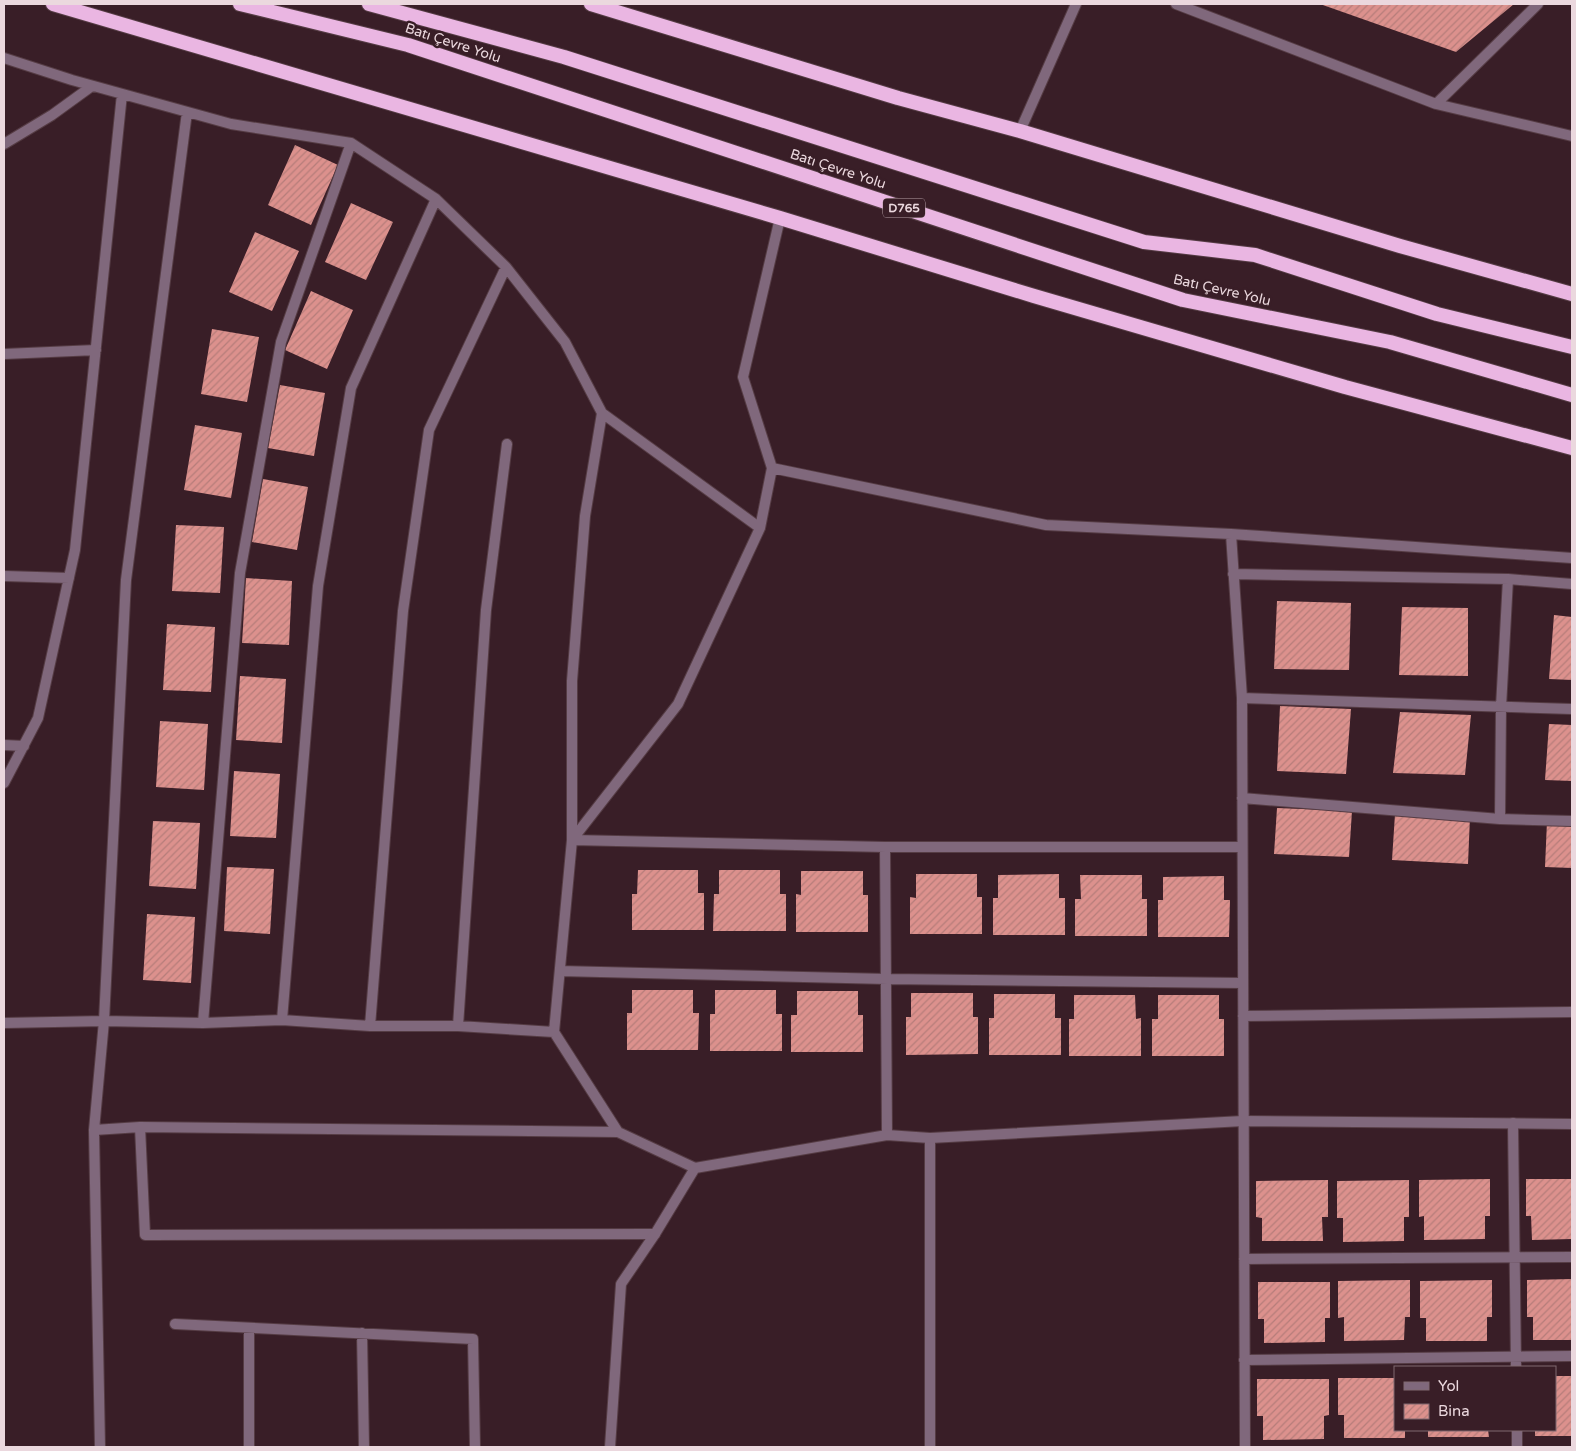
<svg xmlns="http://www.w3.org/2000/svg" width="1576" height="1451" viewBox="0 0 1576 1451" font-family="'Varela Round',sans-serif">
<style>
.building{fill:url(#building-hatch)}
.lines{fill:none;stroke-linecap:round;stroke-linejoin:round}
.service-casing{stroke:#553c44;stroke-width:12}
.minor-casing{stroke:#553c44;stroke-width:12}
.tertiary-casing{stroke:#553c44;stroke-width:12}
.trunk-casing{stroke:#553c44;stroke-width:16}
.service{stroke:#80687c;stroke-width:10}
.minor{stroke:#80687c;stroke-width:10}
.tertiary{stroke:#80687c;stroke-width:10}
.trunk{stroke:#eab6e2;stroke-width:14}
.labels{text-anchor:middle;dominant-baseline:central;stroke-width:5;stroke-linejoin:round;paint-order:stroke}
.shield{fill:#391e27;stroke:#b6a0a7;stroke-width:1}
.shield-label{font-size:12px;font-weight:bold;fill:#ebd8de}
.street-label{font-size:14px;fill:#ebd8de;stroke:#391e27}
</style>
<defs>
<pattern id="building-hatch" width="6" height="6" patternUnits="userSpaceOnUse" patternTransform="scale(1.25)"><rect width="6" height="6" fill="#dc918d"/><path d="M-1 1l2-2M0 6l6-6M5 7l2-2" fill="none" stroke="#b67d7a"/></pattern>
</defs>
<rect width="100%" height="100%" fill="#391e27"/>
<path class="building" d="M1320,4H1514L1456,52Z
M295,145L338,165L311,225L268,205Z
M351,203L393,222L366,280L325,262Z
M255,232L299,251L272,311L229,292Z
M311,291L353,310L327,369L285,350Z
M212,329L259,337L247,402L201,394Z
M280,385L325,393L314,456L268,448Z
M195,425L242,433L231,498L184,490Z
M263,479L308,487L297,550L252,542Z
M176,525L224,527L220,593L172,591Z
M246,578L292,581L289,645L242,643Z
M1277,601L1351,603L1349,670L1274,669Z
M1402,607L1468,608V676L1399,675Z
M1554,615L1572,617V680L1549,679Z
M167,624L215,627L211,692L163,690Z
M240,676L286,679L282,743L236,740Z
M1280,706L1351,709L1346,774L1277,771Z
M1400,712L1471,715L1465,775L1393,773Z
M160,721L208,724L204,790L156,787Z
M1549,724L1572,725V781L1545,780Z
M234,771L280,774L276,838L230,836Z
M1277,808L1352,811L1349,857L1274,854Z
M1395,814L1470,817L1468,864L1392,860Z
M153,821L200,823L196,889L149,886Z
M1547,821L1572,822V868L1545,867Z
M227,867L274,869L270,934L224,931Z
M638,870H698V893H704V930H632V894H637Z
M719,870H780V894H786V931H713L714,894H719Z
M801,871H863V895H868V932H796V894L801,895Z
M916,874H977V897H982V934H910V897L916,898Z
M1059,874V898H1065V935H993V898H998V875Z
M1080,875H1142V899H1147V936H1075V899H1081Z
M1224,876V900H1230L1229,937H1158V900H1163V877Z
M147,914L195,917L191,983L143,980Z
M632,990H693V1013H699L698,1050H627V1013H632Z
M715,990H776V1014H782V1051H710V1014H715Z
M797,991H858V1015H863V1052H791V1015H797Z
M911,993H973V1017H978V1054L906,1055V1017H911Z
M994,994H1055V1018H1061V1055H989V1018H994Z
M1074,995H1135L1136,1019L1141,1018V1056H1069V1019H1074Z
M1158,995H1219V1019H1224V1056H1152V1019H1158Z
M1490,1179V1216H1485V1239L1424,1240V1216L1419,1217V1180Z
M1526,1179H1572V1239L1532,1240L1531,1216H1526Z
M1328,1180V1217H1322L1323,1241H1262V1218L1256,1217V1181Z
M1409,1180V1217H1404V1241L1343,1242V1218H1337V1181Z
M1572,1279V1340H1533V1317H1527V1280Z
M1410,1280V1317H1405L1404,1340L1344,1341V1317L1338,1318V1281Z
M1492,1280V1317H1487V1341H1426V1318H1420V1281Z
M1258,1282H1330V1318H1325V1342L1264,1343V1319H1258Z
M1555,1376H1572V1436H1535V1430H1555Z
M1338,1378H1395V1430H1405V1438H1344V1415H1338Z
M1257,1379H1329V1415L1324,1416V1439L1263,1440V1416H1257Z
M1428,1430H1488L1489,1437H1428Z"/>
<g class="lines">
<g class="service-casing">
<path id="service" d="M1176,4L1436,104L1572,136
M1436,104L1538,4"/>
</g>
<g class="minor-casing">
<path id="minor" d="M4,58L72,80L231,124L351,143L436,199L506,267L565,342L602,413L585,516L572,681V840L554,1032L618,1132L695,1168
M1020,131L1076,4
M4,144L52,115L92,86
M780,218L743,377L772,468L1046,525L1231,534L1572,558
M4,354L96,350
M760,528L772,468
M1231,534L1242,698L1245,1447
M1233,574L1508,579L1572,584
M4,576L69,578
M1242,698L1572,709
M4,745L24,746
M4,783L38,718L75,550L122,94
M1242,798L1500,819L1572,821
M1500,819L1501,707L1508,579
M572,840L885,847H1242
M572,840L678,704L760,528L602,413
M885,847L887,1135
M560,971L887,979L1243,983
M1243,1016L1572,1012
M282,1020L318,586L351,388L436,199
M4,1023L104,1021L203,1023L282,1020L370,1026H458L554,1032
M203,1023L240,573L281,342L351,143
M370,1026L403,611L429,430L506,267
M458,1026L486,610L507,444
M1513,1123L1516,1367
M140,1127L145,1235L655,1234
M94,1130L140,1127L618,1132
M1244,1259L1572,1257
M175,1324L473,1339L475,1447
M249,1328V1447
M362,1333L364,1447
M1244,1360L1572,1356
M1517,1430V1447
M100,1447L94,1130L104,1021L126,580L187,112
M930,1447V1138"/>
</g>
<g class="tertiary-casing">
<path id="tertiary" d="M610,1447L621,1284L655,1234L695,1168L887,1135L930,1138L1243,1121L1572,1124"/>
</g>
<g class="trunk-casing">
<path id="trunk" d="M53,4L780,218L1034,296L1345,387L1572,448
M240,4L408,45L1183,300L1390,342L1572,395
M369,4L564,57L1144,242L1255,255L1437,314L1572,347
M591,4L898,98L1020,131L1400,246L1572,294"/>
</g>
<use href="#service" class="service"/>
<use href="#minor" class="minor"/>
<use href="#tertiary" class="tertiary"/>
<use href="#trunk" class="trunk"/>
</g>
<g class="labels">
<rect class="shield" x="883" y="198.5" width="42" height="19" rx="4"/>
<g class="shield-label">
<text x="904" y="208">D765</text>
</g>
<g class="street-label">
<text transform="translate(453 43) rotate(18)">Batı Çevre Yolu</text>
<text transform="translate(838 169) rotate(18)">Batı Çevre Yolu</text>
<text transform="translate(1222 290) rotate(13)">Batı Çevre Yolu</text>
</g>
</g>
<rect width="1576" height="1451" fill="none" stroke="#ebd8de" stroke-width="10"/>
<rect x="1394" y="1366" width="162" height="65" fill="#391e27" stroke="#806870"/>
<rect x="1404" y="1382" width="25" height="8" fill="#80687c" stroke="#806870"/>
<text x="1438" y="1391" font-size="15" fill="#ebd8de">Yol</text>
<rect x="1404" y="1404" width="25" height="15" fill="url(#building-hatch)" stroke="#806870"/>
<text x="1438" y="1416" font-size="15" fill="#ebd8de">Bina</text>
</svg>
